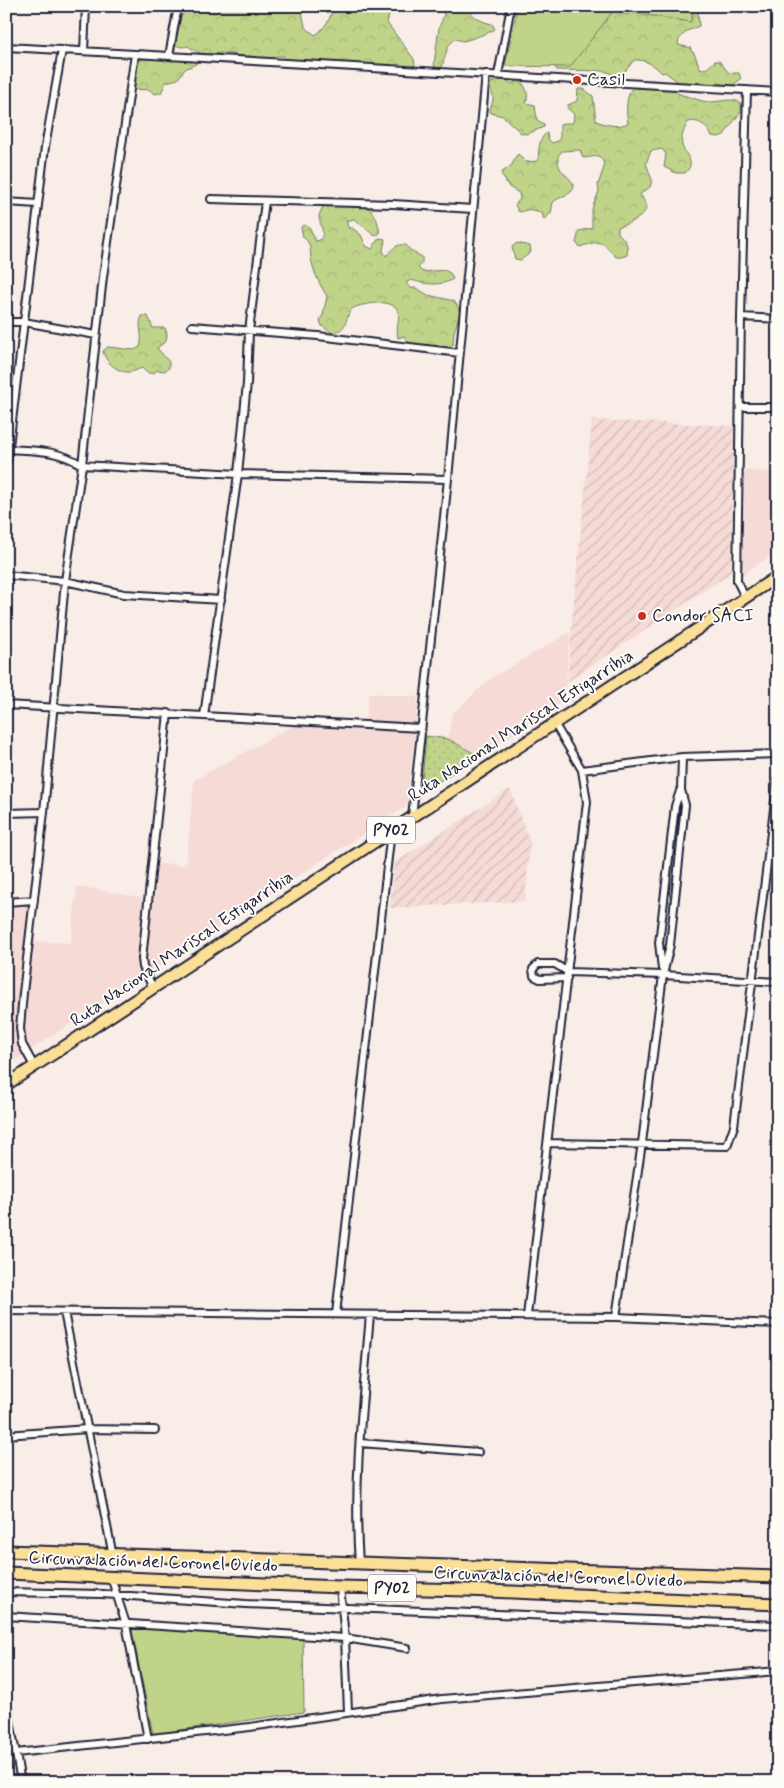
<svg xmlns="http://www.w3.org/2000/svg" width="784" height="1788" viewBox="0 0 784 1788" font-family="Mynerve,sans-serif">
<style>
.built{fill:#f5dad6}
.industrial{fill:url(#industrial-furrows)}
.forest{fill:url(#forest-crowns);stroke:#707b62}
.park{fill:url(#park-dots);stroke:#707b62}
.pitch{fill:#bfd489;stroke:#707b62}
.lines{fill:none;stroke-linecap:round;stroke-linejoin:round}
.street-casing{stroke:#22223b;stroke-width:10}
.primary-casing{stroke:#22223b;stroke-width:14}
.highway-casing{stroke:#22223b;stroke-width:15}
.street{stroke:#fdfcf7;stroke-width:6}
.primary{stroke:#fbdf96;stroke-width:10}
.highway{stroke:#fbdf96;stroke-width:11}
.poi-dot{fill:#c8321e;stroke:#fdfcf7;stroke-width:2}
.labels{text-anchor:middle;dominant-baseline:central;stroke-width:4;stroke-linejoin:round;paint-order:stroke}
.shield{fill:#fdfcf7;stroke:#646373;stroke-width:1}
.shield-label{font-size:16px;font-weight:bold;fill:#22223b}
.poi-label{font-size:18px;fill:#22223b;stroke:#fdfcf7;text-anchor:start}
.street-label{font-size:18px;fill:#22223b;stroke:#fdfcf7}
</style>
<defs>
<pattern id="industrial-furrows" width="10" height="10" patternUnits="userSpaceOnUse" patternTransform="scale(1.25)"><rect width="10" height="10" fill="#f5dad6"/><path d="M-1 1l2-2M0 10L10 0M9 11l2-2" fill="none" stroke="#d2bbb9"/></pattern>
<pattern id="forest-crowns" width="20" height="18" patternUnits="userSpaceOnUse" patternTransform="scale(1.25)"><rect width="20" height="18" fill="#bfd489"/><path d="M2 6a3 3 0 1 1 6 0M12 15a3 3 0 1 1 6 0" fill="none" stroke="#a4b677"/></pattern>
<pattern id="park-dots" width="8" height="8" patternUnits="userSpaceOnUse" patternTransform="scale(1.25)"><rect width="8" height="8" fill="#bfd489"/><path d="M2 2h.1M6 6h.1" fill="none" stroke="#a4b677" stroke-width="1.8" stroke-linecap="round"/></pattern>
</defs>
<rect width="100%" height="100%" fill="#f9ede8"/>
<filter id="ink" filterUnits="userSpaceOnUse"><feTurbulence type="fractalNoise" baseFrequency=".02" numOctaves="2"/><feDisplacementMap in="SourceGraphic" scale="10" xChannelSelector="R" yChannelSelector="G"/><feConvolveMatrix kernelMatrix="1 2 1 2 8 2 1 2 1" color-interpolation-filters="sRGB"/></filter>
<g filter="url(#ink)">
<path class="built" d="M745,470L778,473V550L742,575Z
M570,632L564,700L479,756L448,739L452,714L490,679Z
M369,693L418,697L407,806L268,895L6,1066V905L30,904L27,941L71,943L77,886L154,900L158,864L186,865L194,780L295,725L364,731Z"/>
<path class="industrial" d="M592,420L734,426L731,573L567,682L573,610Z
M510,789L530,842L525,901L390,908L394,863Z"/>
<path class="forest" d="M224,6H301L305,27L315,35C324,30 332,17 333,6H388L389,15L387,23L414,59L415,66L404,72L397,73L384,69L341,70L323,66L311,59L300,63L288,61L284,56H277L272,59C266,56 263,58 257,57C251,56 248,56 241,56C235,56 228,52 222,53C204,54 204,57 188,46C181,48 177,47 172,41L181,17L189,7L215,13Z
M421,6H468C471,16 481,22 492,24L495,29C494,31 466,41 463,41C462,41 456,39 455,39L448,46L442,67L440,70H437L434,64L439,28L444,15L442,9L440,7L430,9Z
M611,6L622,14L628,15V6L677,17L680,22L684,6H699L698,13L699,26L687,31L679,39L678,45L691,48V51L694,53L700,68C707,71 710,65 715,61H719L729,73H739L741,79L730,87L714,85L681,84L665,72L662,73C655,65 644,59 634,60L626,70L616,76L605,71L557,70L553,65Z
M184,54H191L196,58V64L185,69L178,79L166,82L161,93L154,94L150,90L131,89L127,84L126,78L130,73L129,67L130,61L140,56H154L172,60Z
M519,78C525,87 530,92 526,103L535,105L537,120L544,124V127L527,134L521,133L503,116L491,113C489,107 492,106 493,100C494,94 489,89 490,83C499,78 504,80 513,84Z
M651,80C666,80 671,93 686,96C694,98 702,102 710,102C721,102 731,97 741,103L742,110L724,135L718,137L712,136C706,126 700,119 688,122C685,128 680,137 682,145C685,156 697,162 685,173H676L664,167L666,154L662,149L651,151L646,163L652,180L650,187L640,194C642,197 645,202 646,205C647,218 627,224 618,227V233C625,240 629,244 627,255L622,257H616C601,240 601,240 580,247L576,243L579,231L592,228V209L599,191L598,185L604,167L603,161L599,156L583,158L580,150L562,151L558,156C558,160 558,165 560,168C563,175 580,183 571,192C566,196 558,198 553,202L551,213L544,220L542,213C536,210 527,208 521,212L518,211L515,205L520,199L519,193L509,187L501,173L512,165L516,156L518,154L525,162L538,161C539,151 538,138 547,133L548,139L552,143L558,141L560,137V125L563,123H573L574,114L567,108L568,105L577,101L578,89H584L593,96L596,121C607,125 617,128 628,123C626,111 625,95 634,86L641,87Z
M343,203L367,204L377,220L380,233L375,236L354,219L346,221L349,229L351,227L361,235L366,246L372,249L379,238L385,239L383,251L386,256C392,250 396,243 406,245L410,250L422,257V263L418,268L423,272L444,270L450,273L453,279C440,287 425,284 411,280L406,283L410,288H416L428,295L454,301L458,307L460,313L454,332L453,345C439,357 421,354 405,348L407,341L404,336L398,338C395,327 402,316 396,307C393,306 389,303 385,303C379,302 354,305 351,310C344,320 349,329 332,333L322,326L320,320L323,315L327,296C321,287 315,275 312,263C309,252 313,244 303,237L301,227L304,225L310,228L315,240L318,241C327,235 320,226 319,217C319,213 322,209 324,205L335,204L336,207Z
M517,243L530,246L531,252L521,260L515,259L512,247Z
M142,316H148L153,328H165L167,334L166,341L157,348L169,362V368L164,371L158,370L153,373H147L142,368C138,369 134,372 130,372C118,373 105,362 103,351L108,347L134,350L140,347C144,336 137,326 142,316Z"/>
<path class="park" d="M426,736L448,739L479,756L421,793Z"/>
<path class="pitch" d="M518,6H694L691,22L614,10L570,67L505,66Z
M131,1627L303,1639L304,1712L153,1734Z"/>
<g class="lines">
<g class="street-casing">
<path id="street" d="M6,47L135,54
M84,51L86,6
M169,56L178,6
M498,75L511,6
M211,199L393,204L473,209
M6,202L38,204
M741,317L778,319
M6,322H24L96,335
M192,326L318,336L460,353
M740,407H778
M6,449C36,451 56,449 82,465L238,474L448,479
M6,471L45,147L62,50
M6,575L65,581L124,594L221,600
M745,597L737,581L741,317L747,90
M6,705L420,728
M204,716L238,474L247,383L249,331L265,201
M682,757L681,790L685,805L670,945L663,975L642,1143L616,1317L778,1324
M582,770L682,757L778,754
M6,813L44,812
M412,817L448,479L486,74
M6,902L34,900
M662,969L659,943L675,806L680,791
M567,978L540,979L534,976L533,969L538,964H555L568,972L663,975L778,982
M153,988L143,967L142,959L168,713
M34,1066L22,1044L20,1028L23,993L44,812L65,581L82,465L103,277L135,54L778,92
M548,1143L727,1146L734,1126L778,777
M6,1311L616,1317
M64,1312L113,1556
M336,1314L391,831
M527,1316L587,802L582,770L554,723
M6,1435L87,1429L155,1430
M360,1443L478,1452
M359,1564C353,1481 363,1397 370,1315
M111,1577L126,1624L148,1739
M340,1587L345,1638L348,1712
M6,1592L102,1594L246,1604L778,1625
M6,1616L345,1638L407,1648
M6,1698L21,1782
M16,1753L250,1727L442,1699L778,1671"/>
</g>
<g class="primary-casing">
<path id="primary" d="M6,1085L778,576"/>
</g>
<g class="highway-casing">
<path id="highway" d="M6,1551L778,1577
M6,1573L340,1587L467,1590L778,1604"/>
</g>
<use href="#street" class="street"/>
<use href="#primary" class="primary"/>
<use href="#highway" class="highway"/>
</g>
</g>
<g class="poi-dot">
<circle cx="577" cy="80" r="5"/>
<circle cx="642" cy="616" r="5"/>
</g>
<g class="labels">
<g class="shield">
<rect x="367" y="816.5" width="48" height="27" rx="4"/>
<rect x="368" y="1574.5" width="48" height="27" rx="4"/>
</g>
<g class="shield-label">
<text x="391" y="830">PY02</text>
<text x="392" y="1588">PY02</text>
</g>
<g class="poi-label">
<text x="587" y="80">Casil</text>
<text x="652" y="616">Condor SACI</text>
</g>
<g class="street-label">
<text transform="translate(521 726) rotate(-33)">Ruta Nacional Mariscal Estigarribia</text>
<text transform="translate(182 949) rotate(-34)">Ruta Nacional Mariscal Estigarribia</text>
<text transform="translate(153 1562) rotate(2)">Circunvalación del Coronel Oviedo</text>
<text transform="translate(558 1577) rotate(2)">Circunvalación del Coronel Oviedo</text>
</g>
</g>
<rect width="784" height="1788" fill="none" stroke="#fdfcf7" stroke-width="25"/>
<rect x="12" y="12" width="759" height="1763" fill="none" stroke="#22223b" stroke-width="2" filter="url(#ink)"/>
</svg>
